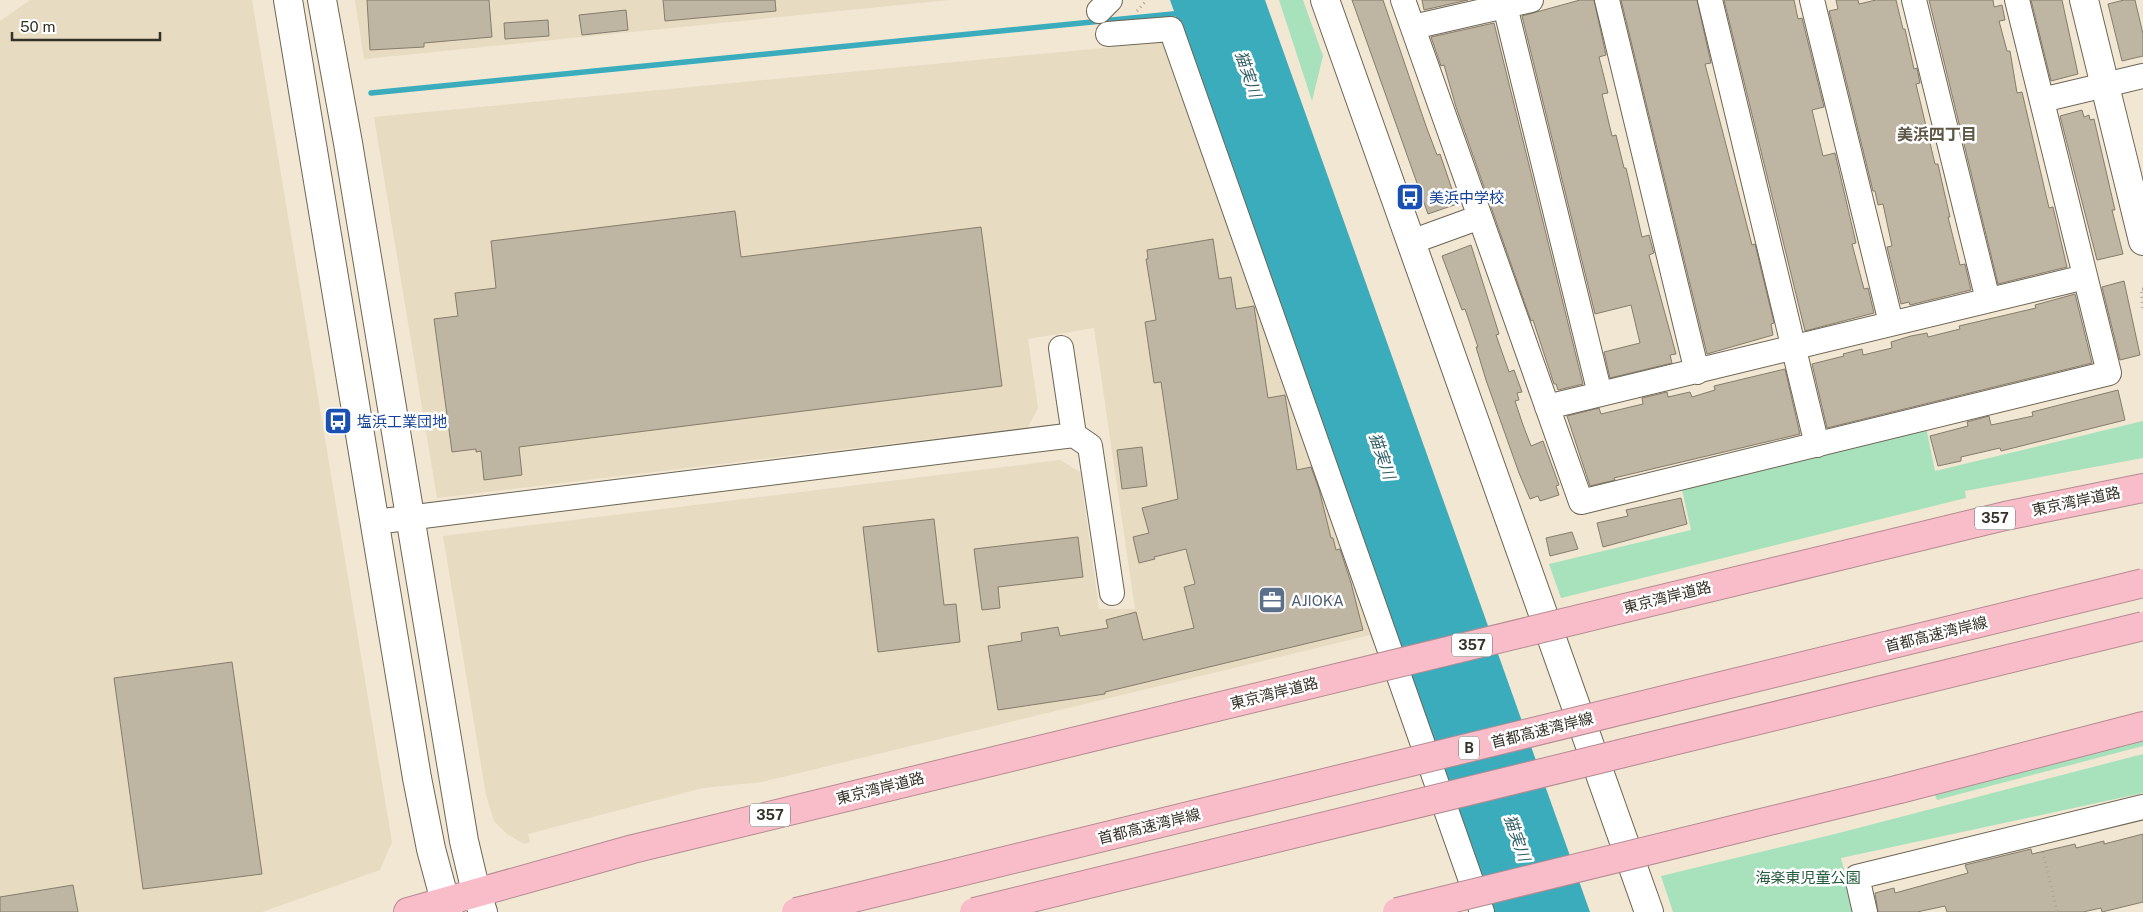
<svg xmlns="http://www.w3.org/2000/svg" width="2143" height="912" viewBox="0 0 2143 912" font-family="'Public Sans','Noto Sans JP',sans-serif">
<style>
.built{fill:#e7dbc1}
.green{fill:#a7e2bd}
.water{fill:#3bacbc}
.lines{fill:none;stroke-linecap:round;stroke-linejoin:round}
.stream{stroke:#3bacbc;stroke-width:5.5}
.building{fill:#bfb5a3;stroke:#857c6b}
.street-casing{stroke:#6e6554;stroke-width:26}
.secondary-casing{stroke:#6e6554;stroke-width:30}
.highway-casing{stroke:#b48c92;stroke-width:30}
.path{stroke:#aca595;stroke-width:3;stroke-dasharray:1 4;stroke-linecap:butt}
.street{stroke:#fff;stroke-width:24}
.secondary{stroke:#fff;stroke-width:28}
.highway{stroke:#f9bdca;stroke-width:28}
.highway-bridge-casing{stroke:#b48c92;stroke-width:30;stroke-linecap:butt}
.highway-bridge{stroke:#f9bdca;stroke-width:28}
.labels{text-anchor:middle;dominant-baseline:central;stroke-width:5;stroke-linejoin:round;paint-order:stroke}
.shield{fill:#fff;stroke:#716f69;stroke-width:1}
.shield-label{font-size:14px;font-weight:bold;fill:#343129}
.transit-label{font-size:15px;fill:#164399;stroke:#fff;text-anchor:start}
.street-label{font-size:15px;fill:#343129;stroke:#fff}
.service-label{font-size:15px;fill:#4e5e75;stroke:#fff;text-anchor:start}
.park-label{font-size:15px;fill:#245c3d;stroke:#fff}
.water-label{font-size:16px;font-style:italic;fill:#2e5d64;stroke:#fff}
.neighbourhood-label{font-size:16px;font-weight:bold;fill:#5f5746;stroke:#fff}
</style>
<rect width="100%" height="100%" fill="#f1e7d3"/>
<path class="built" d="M30,0H252L392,842L380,870L262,912H0V21Z
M355,0H949L364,59Z
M1167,42L1379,642L1373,644L1370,635L762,782L703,788L528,834L530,842L524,844L507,834L494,821L486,795L443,536L1060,460L1080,472L1099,609H1135L1094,328L1028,339L1038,408L1028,427L437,498L374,117Z"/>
<path class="green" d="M1279,0H1303L1323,56L1312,101Z
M2143,421V458L1965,491L1966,498L1561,598L1549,564L1691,530L1681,485L1926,427L1935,471Z
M2143,740V746L1937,800L1935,795Z
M2143,754V793L1841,858L1855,912H1673L1661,876L1835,834Z"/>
<path class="water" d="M1170,0H1265L1590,912H1493Z"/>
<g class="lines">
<path class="stream" d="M371,93L1183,13"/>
</g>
<path class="building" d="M367,0H489L492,37L424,43V47L370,50Z
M663,0H775L776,11L665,21Z
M1352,0H1383L1426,126L1437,155L1440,154L1457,204L1428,214Z
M1422,0H1468L1424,10Z
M1580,0H1594L1606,55L1599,57L1608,93L1602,94L1612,136L1616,135L1624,168H1626L1642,237L1649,235L1653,250L1654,253L1649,255L1676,354L1670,355L1672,363L1610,378L1604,352L1640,343L1631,305L1595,314L1522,16Z
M1621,0H1697L1711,63L1705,64L1752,245L1755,244L1774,323L1771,324L1773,335L1707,354Z
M1724,0H1794L1798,19L1802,18L1824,107L1812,110L1823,156L1835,153L1856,243L1852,244L1864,289L1868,288L1874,313L1805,331Z
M1836,0H1858L1859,4L1876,0H1896L1903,29H1905L1914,69L1917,68L1920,83L1916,84L1935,164H1938L1941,178L1950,217H1948L1960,265L1965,264L1971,290L1910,305L1909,302L1901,304L1887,247L1892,246L1883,204L1878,205L1875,191H1873L1829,11L1838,9Z
M1929,0H1993L1994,7L2002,5L2005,20L1999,21L2007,51H2010L2017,93L2022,92L2049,208L2053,207L2067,267L1998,284Z
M2031,0H2062L2078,74L2051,81Z
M2124,0H2135L2143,34V56L2122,61L2108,4Z
M626,10L628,30L582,35L579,15Z
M548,20L549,36L505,39L504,23Z
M1494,23L1583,384L1558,390L1556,384H1554L1533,320L1531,321L1456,107L1444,65L1441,66L1431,37Z
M2082,110L2084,117L2089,115L2090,120L2094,119L2115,210H2112L2123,254L2097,260L2060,116Z
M735,211L741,257L981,227L1002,386L519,447L522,475L484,480L481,451L476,452V449L452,452L434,319L458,316L455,293L496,288L491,241Z
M1213,239L1219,279L1231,277L1236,309L1254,306L1268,398L1285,395L1297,470L1311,467L1319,489L1331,538H1333L1336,550L1340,549L1351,583L1363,630L1105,692V694L998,710L988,646L1022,641L1021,633L1058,627L1060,636L1108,628L1106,620L1136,612L1143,640L1194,628L1184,587L1195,584L1186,549L1154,557L1155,559L1139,563L1133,537L1149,533L1142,508L1178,499L1161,382L1154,383L1145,322L1156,320L1146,259H1148L1147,250Z
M1471,245L1499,334L1496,335L1509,372L1514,370L1522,392L1517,393L1519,400L1515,401L1523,425L1531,446L1543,441L1559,485L1556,486L1559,495L1540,501L1538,496L1530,499L1519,473L1486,380L1476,347H1478L1465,309L1462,310L1442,256Z
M2124,281L2140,355L2120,360L2102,287Z
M2075,294L2092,363L1827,428L1812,364L1844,356L1843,354L1862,349L1863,355L1892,348L1891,342L1911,336L1927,333L1928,337L1960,329L1959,326L2036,308L2035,305Z
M1785,369L1800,434L1614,478L1615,480L1590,486L1567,416L1599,408L1601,414L1643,404L1642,398L1667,392L1668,397L1690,392L1692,397L1715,390L1714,386Z
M2118,390L2125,420L2001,451L2000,448L1961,457V461L1938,466L1930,436L1968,426L1967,422L1989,416L1991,425L2033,416L2032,412Z
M1142,447L1147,486L1122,489L1117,450Z
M1681,498L1687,524L1603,547L1597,523L1628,516L1626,510Z
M934,519L944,605L956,604L960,642L878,652L863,527Z
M1572,532L1578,549L1550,556L1546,538Z
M1078,537L1083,577L998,587L1000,608L982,610L974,549Z
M232,662L262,874L143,889L114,678Z
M2143,834V902L2102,912L2101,908L2083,912H1947L1945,906L1917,912H1878L1875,893L1894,888L1895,893L1968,873L1965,865L2031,849L2032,854L2075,844L2076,848L2104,841V844Z
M73,885L78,912H0V897Z"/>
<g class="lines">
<g class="street-casing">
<path id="street" d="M1403,0L1581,502L2109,373L2017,0
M1607,0L1697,372
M1710,0L1817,445
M1812,0L1891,323
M1914,0L1988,300
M1505,6L1600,394
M1099,11L1110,0
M1413,27L1531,0
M1108,34L1171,29L1482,912
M2042,100L2143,76
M1411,242L1480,217
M1061,348L1074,435L1090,446L1112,593
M1547,407L2085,277
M375,522L1074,435
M1865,912L1857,877L2143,807"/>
</g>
<g class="secondary-casing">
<path id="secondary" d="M288,0L417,778L431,849L448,912
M322,0L348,143L464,841L476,892L483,912
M1325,0L1649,912
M2084,0L2143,241"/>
</g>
<g class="highway-casing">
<path id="highway" d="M1848,554L2005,516L2143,488
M1900,789L2143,726
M408,912L633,849L1097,736"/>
</g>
<path class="path" d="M1137,11L1147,0
M2143,289H2141L2143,310
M2043,852L2057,912"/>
<use href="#street" class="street"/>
<use href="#secondary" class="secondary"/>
<use href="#highway" class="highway"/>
<g class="highway-bridge-casing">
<path id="highway-bridge" d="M1097,736L1848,554
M796,912L2143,583
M974,912L2143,626
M1397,912L1900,789"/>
</g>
<use href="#highway-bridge" class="highway-bridge"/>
</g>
<defs>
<g id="bus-square" transform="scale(1.4375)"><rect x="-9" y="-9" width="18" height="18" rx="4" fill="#1a4fb4" stroke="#fff"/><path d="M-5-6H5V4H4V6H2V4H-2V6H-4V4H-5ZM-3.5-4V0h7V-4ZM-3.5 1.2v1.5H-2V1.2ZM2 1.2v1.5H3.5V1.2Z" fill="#fff"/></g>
<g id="office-square" transform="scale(1.4375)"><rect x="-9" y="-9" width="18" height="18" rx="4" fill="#5c6f8a" stroke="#fff"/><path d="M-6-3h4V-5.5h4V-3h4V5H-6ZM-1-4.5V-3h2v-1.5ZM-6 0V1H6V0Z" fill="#fff"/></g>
</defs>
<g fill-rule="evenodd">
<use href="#bus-square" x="1410" y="197"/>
<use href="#bus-square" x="338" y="421"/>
<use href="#office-square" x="1272" y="600"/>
</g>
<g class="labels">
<g class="shield">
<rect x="1975" y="506.5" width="40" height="23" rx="4"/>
<rect x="1452" y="633.5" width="40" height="23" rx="4"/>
<rect x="1459" y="736.5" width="20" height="23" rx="4"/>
<rect x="750" y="803.5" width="40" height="23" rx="4"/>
</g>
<g class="shield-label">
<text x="1995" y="518">357</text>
<text x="1472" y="645">357</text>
<text x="1469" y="748">B</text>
<text x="770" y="815">357</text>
</g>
<g class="transit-label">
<text x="1429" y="197">美浜中学校</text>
<text x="357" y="421">塩浜工業団地</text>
</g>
<g class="street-label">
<text transform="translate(2076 501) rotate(-12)">東京湾岸道路</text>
<text transform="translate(1667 597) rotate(-14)">東京湾岸道路</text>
<text transform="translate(1936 634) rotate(-14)">首都高速湾岸線</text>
<text transform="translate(1274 693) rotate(-14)">東京湾岸道路</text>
<text transform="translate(1542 730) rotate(-14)">首都高速湾岸線</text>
<text transform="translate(880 788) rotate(-14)">東京湾岸道路</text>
<text transform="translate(1149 826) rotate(-14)">首都高速湾岸線</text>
</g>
<g class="service-label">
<text x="1291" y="600">AJIOKA</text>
</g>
<g class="park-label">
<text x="1808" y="877">海楽東児童公園</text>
</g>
<g class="water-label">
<text transform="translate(1248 74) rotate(71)">猫実川</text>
<text transform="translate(1382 456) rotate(71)">猫実川</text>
<text transform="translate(1517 838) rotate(71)">猫実川</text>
</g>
<g class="neighbourhood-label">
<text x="1937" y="134">美浜四丁目</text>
</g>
</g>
<path d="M12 32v8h148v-8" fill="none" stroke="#343129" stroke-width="2.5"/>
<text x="20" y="32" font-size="15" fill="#343129" stroke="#ffffff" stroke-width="4" paint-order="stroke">50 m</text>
</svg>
